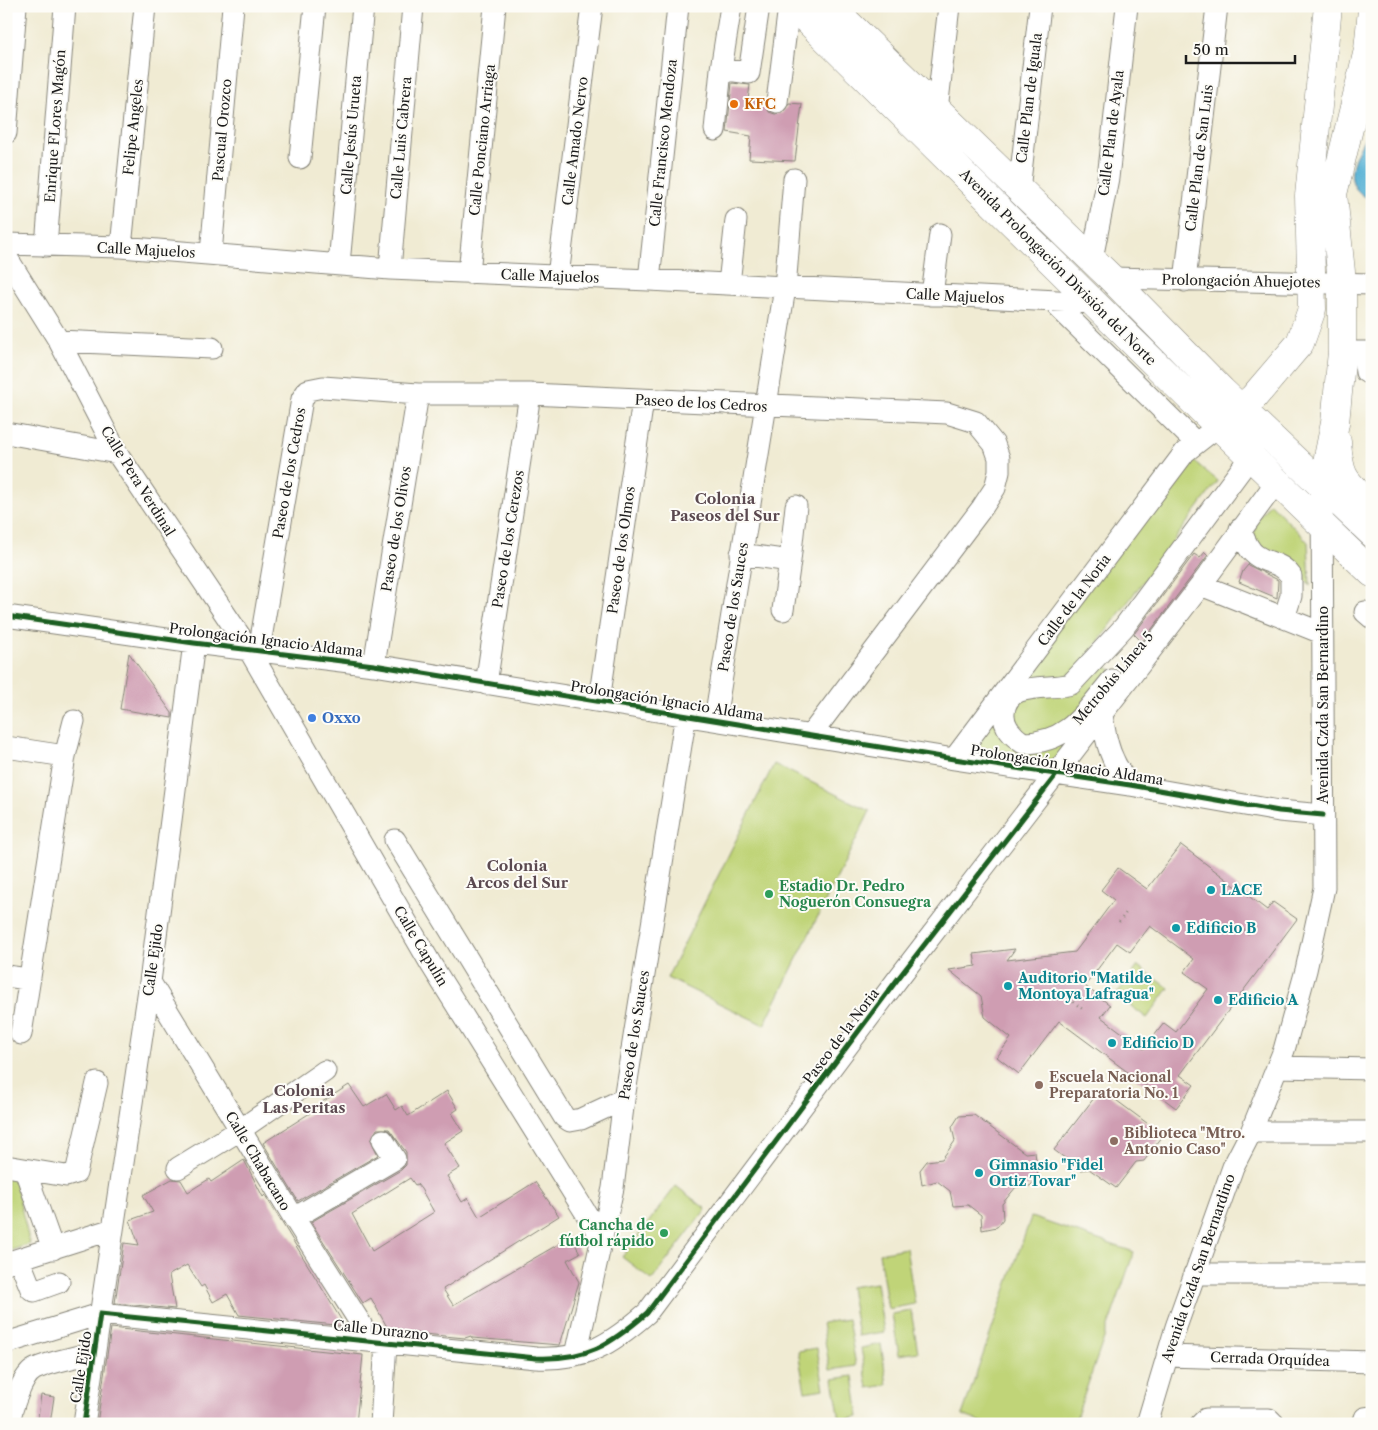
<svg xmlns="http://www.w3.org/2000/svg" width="1378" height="1430" viewBox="0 0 1378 1430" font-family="'Libre Caslon Text',serif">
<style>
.green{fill:#c0d478;stroke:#6e784a}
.water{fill:#56b1d4;stroke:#396678}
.building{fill:#cf9db2;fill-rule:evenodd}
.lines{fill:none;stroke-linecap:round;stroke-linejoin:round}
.minor-casing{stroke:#868478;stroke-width:23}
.major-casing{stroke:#868478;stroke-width:29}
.path{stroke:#868478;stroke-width:2.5;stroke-dasharray:1 4;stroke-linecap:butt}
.minor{stroke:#fff;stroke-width:21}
.major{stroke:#fff;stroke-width:28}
.cycleway-casing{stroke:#fdfcf7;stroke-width:8}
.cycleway{stroke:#1b5e20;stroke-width:5}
.food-dot{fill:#e8710a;stroke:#fdfcf7;stroke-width:2}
.shop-dot{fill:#3f7fe0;stroke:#fdfcf7;stroke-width:2}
.culture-dot{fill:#0f9aa8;stroke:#fdfcf7;stroke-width:2}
.leisure-dot{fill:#2e9e5b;stroke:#fdfcf7;stroke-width:2}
.education-dot{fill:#8d6e63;stroke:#fdfcf7;stroke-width:2}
.labels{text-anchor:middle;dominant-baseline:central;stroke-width:4;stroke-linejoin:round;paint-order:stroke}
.street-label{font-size:14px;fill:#1c1c1c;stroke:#fdfcf7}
.food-label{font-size:14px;font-weight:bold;fill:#c56008;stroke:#fdfcf7;text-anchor:start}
.shop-label{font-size:14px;font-weight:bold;fill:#366cbe;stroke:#fdfcf7;text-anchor:start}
.leisure-label{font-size:14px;font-weight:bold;fill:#27864d;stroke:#fdfcf7;text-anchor:start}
.culture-label{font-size:14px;font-weight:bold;fill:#0d838f;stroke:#fdfcf7;text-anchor:start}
.education-label{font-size:14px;font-weight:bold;fill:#785e54;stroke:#fdfcf7;text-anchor:start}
.neighbourhood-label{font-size:15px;font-weight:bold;fill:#5b4950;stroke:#fdfcf7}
</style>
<rect width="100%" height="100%" fill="#fdfcf7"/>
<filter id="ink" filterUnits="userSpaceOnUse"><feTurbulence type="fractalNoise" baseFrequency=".02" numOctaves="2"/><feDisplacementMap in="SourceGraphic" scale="10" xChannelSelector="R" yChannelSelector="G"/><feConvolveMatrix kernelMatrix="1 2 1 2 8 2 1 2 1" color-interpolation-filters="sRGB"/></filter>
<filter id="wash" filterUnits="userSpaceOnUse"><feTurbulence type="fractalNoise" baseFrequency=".0096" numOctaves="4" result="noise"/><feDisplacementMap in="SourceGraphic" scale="20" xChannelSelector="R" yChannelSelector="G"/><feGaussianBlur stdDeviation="1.12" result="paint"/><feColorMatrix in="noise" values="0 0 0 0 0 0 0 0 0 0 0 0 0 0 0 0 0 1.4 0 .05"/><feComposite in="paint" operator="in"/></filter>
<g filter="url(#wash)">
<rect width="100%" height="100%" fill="#f0ebd3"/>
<path class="green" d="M1190,458L1218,481L1072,677L1016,690L1010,739H1071L1058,761L965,745Z
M1270,503L1308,542L1310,585L1298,570L1261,549L1252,540L1258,518Z
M1096,661L1112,670L1065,728L1025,737L1011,722L1016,699Z
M774,764L870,811L764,1025L667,978Z
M1138,966L1169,988L1147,1018L1116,995Z
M6,1173L13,1174L30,1244L6,1252Z
M676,1186L706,1209L652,1280L622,1257Z
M1031,1217L1134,1252L1074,1424H987L962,1415Z
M906,1248L915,1304L888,1309L879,1253Z
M876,1283L884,1332L858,1336L850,1287Z
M911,1311L918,1352L899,1355L892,1314Z
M848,1319L856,1366L830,1370L822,1323Z
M881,1344L887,1385L868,1388L861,1348Z
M817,1348L824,1389L805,1392L798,1351Z
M853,1376L859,1417L840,1420L833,1379Z"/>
<path class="water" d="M1372,126V200C1334,185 1358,149 1372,126Z"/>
<g id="blocks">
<path class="building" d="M732,83L750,85L748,100L765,101L769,112L775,114L782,113L789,103L802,104L795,161L749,159L751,136L727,132Z
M1205,552L1208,555L1142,642L1134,634L1194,554L1200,558Z
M1248,565L1278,580L1277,598L1239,582L1243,571Z
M129,653L172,713V718L120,709Z
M1181,845L1267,910L1273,902L1297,919L1180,1075L1194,1085L1176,1108L1059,1021L1019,1074L997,1057L1011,1038L985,1017L981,996L949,970L976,966L974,954L1015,949L1007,960L1075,952L1114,900L1101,890L1118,868L1147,889ZM1150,926L1194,959L1184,972L1208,989L1176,1032L1164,1023L1144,1049L1101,1017L1110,1005L1085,986L1117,943L1130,952Z
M349,1085L364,1107L386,1094L396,1110L402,1106L408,1116L447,1091L458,1109L452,1113L463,1131L444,1143L460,1168L447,1176L462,1202L468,1198L479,1217L535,1182L559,1216L443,1289L453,1305L571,1237L580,1253L567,1260L579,1282L560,1345L472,1338L471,1336L465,1338L404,1332L387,1327L371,1298L363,1303L311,1222L401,1170L406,1165V1152L389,1129H377L371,1140L378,1155L298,1201L263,1143L321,1106L319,1104ZM410,1178L415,1185L417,1184L421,1189L434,1212L372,1251L352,1214Z
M1101,1089L1159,1132L1157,1134L1165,1133L1144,1161L1136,1162L1116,1188L1089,1169L1081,1170L1054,1150Z
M974,1115L1025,1153L1035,1152L1038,1177L1030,1186L1016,1187L1002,1204L1003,1219L997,1227L982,1230L981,1215L968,1205L953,1206L950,1191L937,1181L922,1185L920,1170L927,1161L942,1159L955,1141L952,1127L959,1116Z
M244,1160L263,1197L265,1195L345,1326L239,1315L227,1294L213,1302L204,1285L201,1287L187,1265L169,1275L175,1309L115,1303L124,1243L139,1245L130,1220L153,1212L143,1195L172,1179L181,1180L188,1192L209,1179L211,1182Z
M111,1328L363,1355L356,1424H97Z
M41,1395L54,1397L50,1424H37Z"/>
</g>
</g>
<g filter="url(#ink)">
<use href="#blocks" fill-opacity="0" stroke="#868478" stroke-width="1"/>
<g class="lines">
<g class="minor-casing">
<path id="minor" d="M731,6L721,69L749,73L759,6
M777,102L789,6
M937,110L949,6
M715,130L721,69
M6,133L16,6
M300,158L315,6
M1019,190L1040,6
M6,244L121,247L390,269L649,280L1095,303
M46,246L65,6
M121,247L145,6
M211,253L233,6
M6,256L59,341L117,453L248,648L432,966L602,1239
M1092,259L1108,178L1127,6
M339,264L363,6
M390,269L413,6
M469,273L495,6
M558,276L592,6
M1111,278L1372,284
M649,280L678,6
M1185,281L1217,6
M729,284L736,220
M932,295L940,234
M1052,301L1195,442
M59,341L212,348
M1342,352H1372
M1363,352L1366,372L1372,375
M6,433L117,453
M1240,529C1244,538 1248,551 1257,556C1270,565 1280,561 1291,576V596L1284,618
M741,554L790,561L796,506
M1201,585L1322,633
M783,610L790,561
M1365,612L1372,618
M6,616L194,643L374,665L954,759L1130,785L1279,811L1323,815
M259,650L302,399L308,390L323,387L418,394H530L947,413L976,422L994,444L999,458V472L995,488L982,508L810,736
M374,665L418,394
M1112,680C1085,712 1069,743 1023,743C1013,736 1003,727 1004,713C1006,679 1051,691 1071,684L1124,627L1251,456
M486,684L530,394
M599,701L643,400
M1102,715C1106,743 1111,763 1130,785
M715,719L785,288L794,179
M6,747L65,756
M954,759L1185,452L1230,417
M395,840L564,1117L570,1121L581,1119L624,1099
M6,976L28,979
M150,982L294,1218L361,1324L360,1339
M21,1034L65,756L74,721
M1278,1067L1372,1069
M1251,1132H1372
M6,1166L66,1176L76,1173L97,1083
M178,1168L240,1130L325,1071
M25,1170L53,1249
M294,1218L395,1159L383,1140
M19,1259L31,1289L34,1291L59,1282
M6,1263L113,1229
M1194,1274H1372
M6,1343L100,1314L536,1358C587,1360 610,1345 647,1313L897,980L1201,585L1277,481
M576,1355L613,1188L624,1099L686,714
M1167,1356L1372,1362
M9,1424C11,1410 22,1375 35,1369C52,1361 75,1358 94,1352
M84,1424L150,982L194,643
M381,1424L386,1342
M1147,1424L1176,1327L1233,1167L1251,1132L1284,1050L1306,970L1324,888L1322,487
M1201,1424L1206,1419H1269L1274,1424
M1363,1424L1365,1418L1372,1417"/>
</g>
<g class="major-casing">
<path id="major" d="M793,6L1202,410L1372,573
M830,6L1111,278L1222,391L1372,533
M1240,409L1253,398L1300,343L1312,309L1309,196L1328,6
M1337,442C1340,481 1345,480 1372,507
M1322,487L1335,423L1342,352V282L1333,194L1368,50L1372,10"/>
</g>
<path class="path" d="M1119,922L1128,910
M1244,930L1249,934
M1073,1002L1085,1011"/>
<use href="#minor" class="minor"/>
<use href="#major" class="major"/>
<g class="cycleway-casing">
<path id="cycleway" d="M6,616L194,643L374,665L954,759L1130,785L1279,811L1323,815
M84,1424L100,1314L536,1358C587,1360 610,1345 647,1313L897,980L1056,775"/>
</g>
<use href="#cycleway" class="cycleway"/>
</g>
</g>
<circle class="food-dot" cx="734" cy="104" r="5"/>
<circle class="shop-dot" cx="312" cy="718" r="5"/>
<g class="culture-dot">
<circle cx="1211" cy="890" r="5"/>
<circle cx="1176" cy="928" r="5"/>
<circle cx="1008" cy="986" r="5"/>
<circle cx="1218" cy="1000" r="5"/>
<circle cx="1112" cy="1043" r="5"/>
<circle cx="979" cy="1173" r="5"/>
</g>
<g class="leisure-dot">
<circle cx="769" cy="894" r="5"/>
<circle cx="664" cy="1233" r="5"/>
</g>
<g class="education-dot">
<circle cx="1039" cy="1085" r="5"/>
<circle cx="1114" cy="1141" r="5"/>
</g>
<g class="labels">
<g class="street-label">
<text transform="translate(1029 98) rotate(-83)">Calle Plan de Iguala</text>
<text transform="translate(55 126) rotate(-86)">Enrique FLores Magón</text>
<text transform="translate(133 127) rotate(-84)">Felipe Angeles</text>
<text transform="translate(222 130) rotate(-85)">Pascual Orozco</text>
<text transform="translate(1111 133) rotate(-83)">Calle Plan de Ayala</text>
<text transform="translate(351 135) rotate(-85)">Calle Jesús Urueta</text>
<text transform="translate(401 138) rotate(-85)">Calle Luis Cabrera</text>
<text transform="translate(482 140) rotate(-84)">Calle Ponciano Arriaga</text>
<text transform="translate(575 141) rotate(-83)">Calle Amado Nervo</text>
<text transform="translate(663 143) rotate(-84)">Calle Francisco Mendoza</text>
<text transform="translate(1199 158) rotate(-83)">Calle Plan de San Luis</text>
<text transform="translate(146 250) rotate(3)">Calle Majuelos</text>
<text transform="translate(1058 267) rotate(45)">Avenida Prolongación División del Norte</text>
<text transform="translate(550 276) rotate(2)">Calle Majuelos</text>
<text transform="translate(1241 281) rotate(1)">Prolongación Ahuejotes</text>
<text transform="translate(955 296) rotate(3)">Calle Majuelos</text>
<text transform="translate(701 403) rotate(3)">Paseo de los Cedros</text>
<text transform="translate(289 473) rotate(-80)">Paseo de los Cedros</text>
<text transform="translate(138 481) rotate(58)">Calle Pera Verdinal</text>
<text transform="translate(396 529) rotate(-81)">Paseo de los Olivos</text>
<text transform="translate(508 539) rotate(-81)">Paseo de los Cerezos</text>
<text transform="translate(621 550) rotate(-82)">Paseo de los Olmos</text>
<text transform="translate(1074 600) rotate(-53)">Calle de la Noria</text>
<text transform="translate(733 607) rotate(-81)">Paseo de los Sauces</text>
<text transform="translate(266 640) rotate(7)">Prolongación Ignacio Aldama</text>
<text transform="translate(1113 678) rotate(-50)">Metrobús Línea 5</text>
<text transform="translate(667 701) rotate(9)">Prolongación Ignacio Aldama</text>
<text transform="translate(1323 705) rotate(-90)">Avenida Czda San Bernardino</text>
<text transform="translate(1067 765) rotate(9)">Prolongación Ignacio Aldama</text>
<text transform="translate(421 946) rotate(59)">Calle Capulín</text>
<text transform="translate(153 960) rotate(-82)">Calle Ejido</text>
<text transform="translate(634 1035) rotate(-81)">Paseo de los Sauces</text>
<text transform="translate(841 1036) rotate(-53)">Paseo de la Noria</text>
<text transform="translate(258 1161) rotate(59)">Calle Chabacano</text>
<text transform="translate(1198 1268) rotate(-71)">Avenida Czda San Bernardino</text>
<text transform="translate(381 1330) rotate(6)">Calle Durazno</text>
<text transform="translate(1270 1359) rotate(2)">Cerrada Orquídea</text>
<text transform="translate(81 1367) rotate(-81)">Calle Ejido</text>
</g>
<g class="food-label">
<text x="744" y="104">KFC</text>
</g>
<g class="shop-label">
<text x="322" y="718">Oxxo</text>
</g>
<g class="leisure-label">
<text x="779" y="886">Estadio Dr. Pedro<tspan x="779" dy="16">Noguerón Consuegra</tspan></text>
<text x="654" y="1225" text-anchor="end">Cancha de<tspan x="654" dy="16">fútbol rápido</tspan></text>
</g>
<g class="culture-label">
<text x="1221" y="890">LACE</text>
<text x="1186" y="928">Edificio B</text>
<text x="1018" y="978">Auditorio "Matilde<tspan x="1018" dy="16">Montoya Lafragua"</tspan></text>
<text x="1228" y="1000">Edificio A</text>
<text x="1122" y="1043">Edificio D</text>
<text x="989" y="1165">Gimnasio "Fidel<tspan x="989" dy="16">Ortiz Tovar"</tspan></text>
</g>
<g class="education-label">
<text x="1049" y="1077">Escuela Nacional<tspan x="1049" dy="16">Preparatoria No. 1</tspan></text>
<text x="1124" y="1133">Biblioteca "Mtro.<tspan x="1124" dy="16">Antonio Caso"</tspan></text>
</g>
<g class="neighbourhood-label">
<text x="725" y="498">Colonia<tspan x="725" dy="17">Paseos del Sur</tspan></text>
<text x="517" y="865">Colonia<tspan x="517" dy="17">Arcos del Sur</tspan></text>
<text x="304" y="1090">Colonia<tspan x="304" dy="17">Las Peritas</tspan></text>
</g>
</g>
<rect width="1378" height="1430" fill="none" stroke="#fdfcf7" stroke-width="25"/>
<path d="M1186 55v8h109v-8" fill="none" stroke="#1c1c1c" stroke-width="2.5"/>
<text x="1193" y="55" font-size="15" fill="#1c1c1c" stroke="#fdfcf7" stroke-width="4" paint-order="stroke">50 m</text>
</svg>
